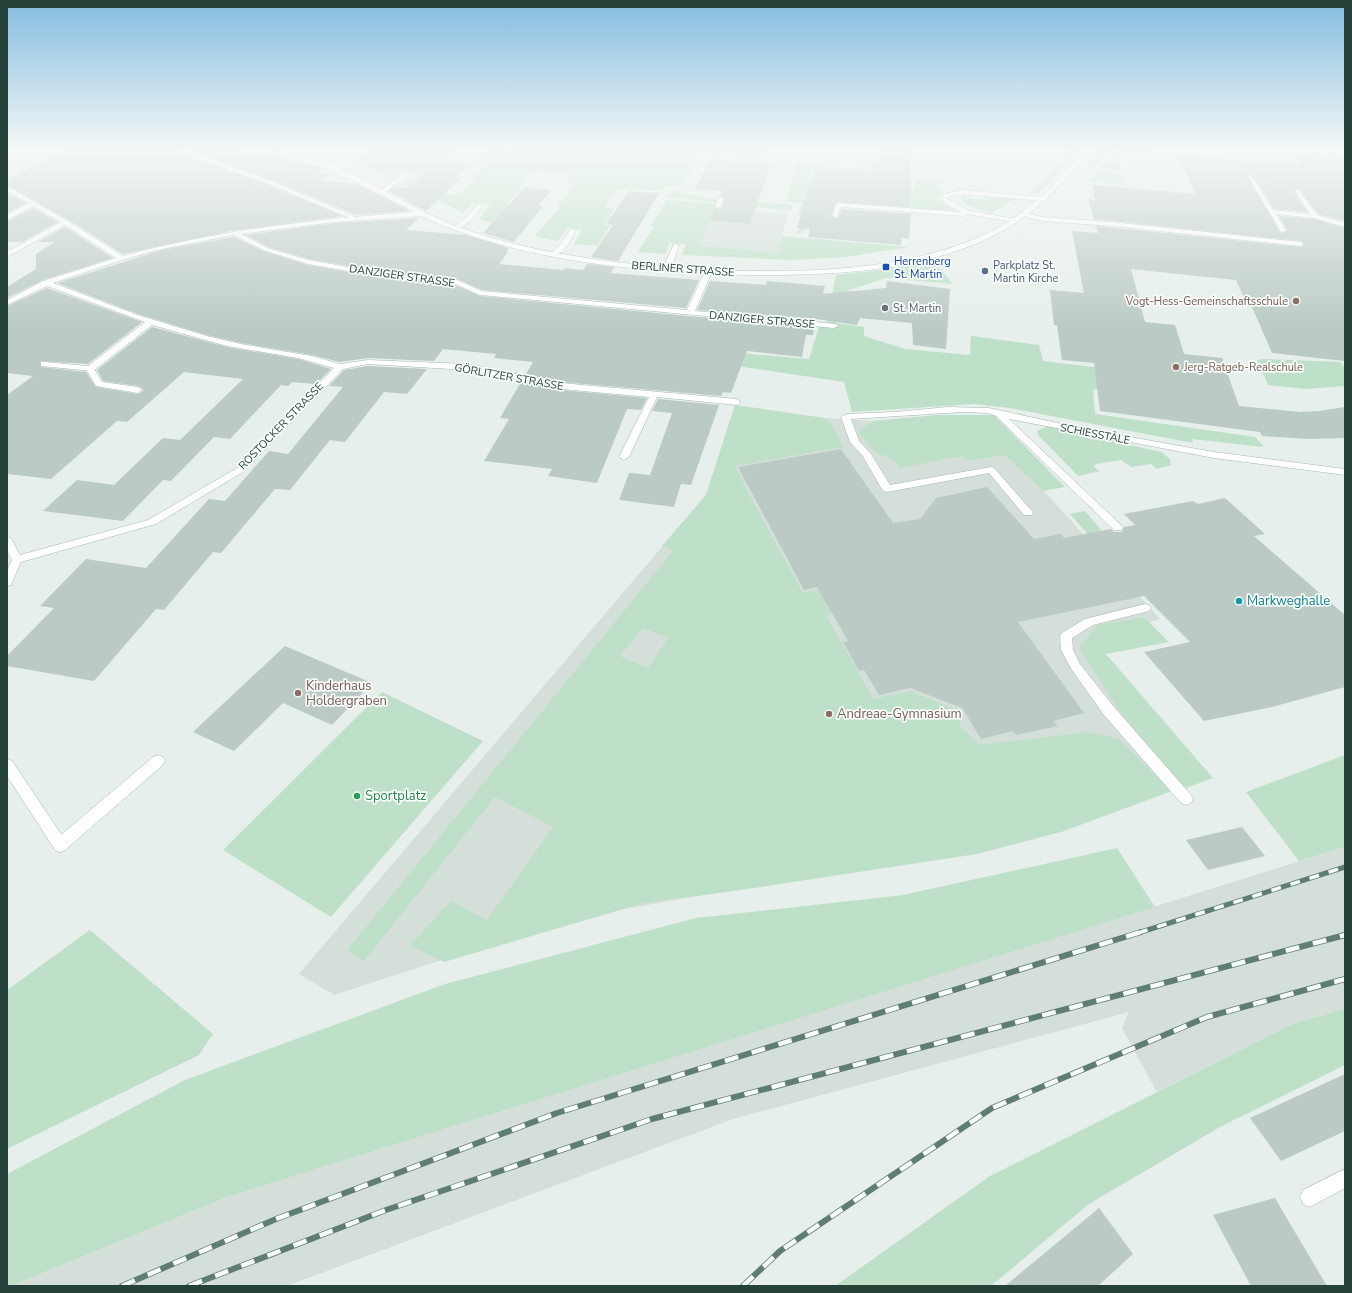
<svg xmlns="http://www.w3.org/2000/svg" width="1352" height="1293" viewBox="0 0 1352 1293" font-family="'Nunito Sans',sans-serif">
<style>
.built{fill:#d4dfda}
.green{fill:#bfe0c8;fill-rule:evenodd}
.building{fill:#bbcac4}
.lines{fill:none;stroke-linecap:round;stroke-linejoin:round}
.lane-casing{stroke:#a8b8b2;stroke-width:1}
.street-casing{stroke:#a8b8b2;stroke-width:1}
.lane{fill:#fff;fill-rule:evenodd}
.street{fill:#fff;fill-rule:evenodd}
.rail-far1-casing{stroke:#5f7d75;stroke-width:5}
.rail-casing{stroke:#5f7d75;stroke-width:6}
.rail-far1{stroke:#f7fbf9;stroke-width:3.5;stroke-dasharray:10;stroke-linecap:butt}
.rail{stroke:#f7fbf9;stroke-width:4.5;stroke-dasharray:14;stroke-linecap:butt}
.transit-dot{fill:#1a4fb4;stroke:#f7fbf9;stroke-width:1.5}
.service-dot{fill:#5c6f8a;stroke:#f7fbf9;stroke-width:1.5}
.education-dot{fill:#8d6e63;stroke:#f7fbf9;stroke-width:1.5}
.worship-dot{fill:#6b7280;stroke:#f7fbf9;stroke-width:1.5}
.culture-dot{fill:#0f9aa8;stroke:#f7fbf9;stroke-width:1.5}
.leisure-dot{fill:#2e9e5b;stroke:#f7fbf9;stroke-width:1.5}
.labels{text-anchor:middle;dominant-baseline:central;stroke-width:3.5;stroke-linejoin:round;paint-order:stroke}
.far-transit-label{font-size:11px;fill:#164399;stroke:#f7fbf9;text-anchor:start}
.far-service-label{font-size:11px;fill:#4e5e75;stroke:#f7fbf9;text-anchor:start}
.far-street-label{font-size:11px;fill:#24423a;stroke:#f7fbf9}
.far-education-label{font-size:11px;fill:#785e54;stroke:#f7fbf9;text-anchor:end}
.far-worship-label{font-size:11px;fill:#5b616d;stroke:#f7fbf9;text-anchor:start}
.culture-label{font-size:13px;fill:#0d838f;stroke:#f7fbf9;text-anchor:start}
.education-label{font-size:13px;fill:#785e54;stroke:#f7fbf9;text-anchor:start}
.leisure-label{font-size:13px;fill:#27864d;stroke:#f7fbf9;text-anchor:start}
</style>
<rect width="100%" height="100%" fill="#e6efeb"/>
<path class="built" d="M714,209L788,214L778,252L699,246Z
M735,405L824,418L873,421L939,415H994L1006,455L1045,492L1160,619L1082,644L1194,784L956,850L568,919L334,995L299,974L706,495Z
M1345,847V1009L1295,1023L1157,1092L1122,1028L1129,1012L733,1119L287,1286H11L227,1197Z"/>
<path class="green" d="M379,150H452L439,161L444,162L417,190L404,184L418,173L399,171L392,178L353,162Z
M490,150H766L763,158L700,153L684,185L665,186L662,191L618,189L604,207L614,209L604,225L610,226L597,246L574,244L582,230L567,228L558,241L535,236L560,207L558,205L573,186L566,181L572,173L532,171L517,187L522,188L507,203L512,205L496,224L479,219L491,204L473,202L464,213L423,193L460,195L475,179L473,176L486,165L479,162Z
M1069,150H1076L1063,167L1039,193L1030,194L1056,167Z
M1102,150H1110L1094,168L1087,166L1090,160Z
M1117,150L1162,152L1152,155L1121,154L1119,157L1122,171L1100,169Z
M796,163L842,166L813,167L809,182L913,190L917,180L923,179L942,183L933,186L943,189L942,194L936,198L941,200L955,211L826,201L803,233H797L802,222L798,214L802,203L786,201Z
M1098,171L1122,174L1125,185L1088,181Z
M671,191L709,198L792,205L791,211L667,197Z
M961,196L971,197L972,199H984L985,197L1014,199L992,213C983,210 961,207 961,196Z
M667,200L717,204L699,246L778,252L782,236L909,247L846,257L792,260L682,255L686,244L669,243L666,254L638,252L654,226L651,225Z
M927,261L942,270L953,284L886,278L846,291L836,323L864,327V336L905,349L970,355L971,336L1039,345L1043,361L1185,378L1190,401L1093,389L1095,414L1255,437L1264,447L1192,439L1193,443L1010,408L974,404L852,412L844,382L723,364L739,353L809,359L819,327H826L836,275L888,269Z
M1263,359L1340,362L1345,368V386L1306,389L1268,385L1257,360Z
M735,405L824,418L833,426L843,447L735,466L751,498L803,593L918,567L928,594L826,615L873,699L911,691L961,712L960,727L980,745L1088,732L1119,739L1172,791L1061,832L977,854L727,892L644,903L444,962L410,945L451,901L487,920L553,827L495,797L364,961L347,950L673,551L662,546L706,495ZM643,628L668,638L648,668L620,656Z
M939,415H994L1065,487L1043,491L1005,455L966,461L962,456L900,468L892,458L876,453L858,432L873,421Z
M1048,426L1161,452L1170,459L1171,465L1157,469L1151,464L1131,467L1121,460L1096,464L1094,467L1100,471L1078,476L1038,435L1037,431Z
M1085,511L1102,531L1134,587L1070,514Z
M1144,617L1169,642L1106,654L1213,778L1186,788L1182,787L1120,712L1079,648L1097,625Z
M382,692L483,741L331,917L223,850Z
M1345,755V847L1299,861L1246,792Z
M1117,848L1155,907L227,1197L11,1286H7V1174L185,1080L445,984L696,918L903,895Z
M90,930L213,1034L199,1055L7,1149V990Z
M1345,1009V1065L1220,1127L1089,1204L991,1286H835L990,1176L1295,1023Z"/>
<path class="building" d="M66,150H178L184,155L268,185L343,216L231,231L123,254L77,225L7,185V180Z
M190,150H217L270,154L323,169L315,174L329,175L320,181L357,184L410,211L356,215L274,181Z
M881,150H911L910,180H912L909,207L839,202L835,204L831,217L838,218L842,209L911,214L909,239L901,238V245L808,237L810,229L797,228L815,167L872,171L873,162H880Z
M1178,155L1301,165L1294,155L1345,159V221L1318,214L1298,188L1294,192L1307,212L1274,209L1253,175L1247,176L1280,233L1286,232L1287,230L1279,216L1314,219L1345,228V361L1272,353L1252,307H1248L1236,280L1131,269L1145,322L1175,325L1184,354L1222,358L1239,406L1300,412L1319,411L1345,407V438L1310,439L1262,436L1260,432L1100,411L1094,363L1062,360L1057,325H1054L1050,290L1084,293L1072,231L1098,233L1096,226L1301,247L1305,244L1301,241L1094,219L1088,199L1095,200L1092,185L1196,194Z
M711,158L771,165L750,224L709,220L715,208L719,209L722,207L725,199L720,196L722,191L695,189Z
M441,161L472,163L456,178H461L426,211L389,191L394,187L410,188Z
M525,187L552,190L538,206H543L514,242L483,233Z
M629,191L659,193L618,261L591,257L613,225L606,224Z
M7,193L26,203L7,213Z
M33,208L58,222L22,242H7V221Z
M419,218L406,230L466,235L509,248L506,252H508L499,264L564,270L565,268L583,270L587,264L614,267L611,273L699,280L686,308L482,290L457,279L382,272L309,259L268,247L246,235L335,223Z
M65,227L113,258L43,280L7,298V287L36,269V254L55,242H38Z
M234,237L263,251L308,265L382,278L455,285L480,296L814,328L813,335H806L802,357L747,351L731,393L723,392L721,396L561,382L526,374L533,362L494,358L496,354L443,349L434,361L368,358L340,362L312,355L241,343L207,335L138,314L57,283L162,250Z
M710,281L766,285L767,281L825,286L823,294L886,288L887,281L950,289L946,349L913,345L912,323L860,318L857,325L816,319L697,310Z
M47,288L142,322L88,364L40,361L41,367L86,372L96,387L138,394L143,391V389L138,386L103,381L97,370L152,327L227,347L298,359L331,369L316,384L292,382L288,386L281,385L230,439L214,437L171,481L163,480L123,521L43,511L77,480L114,485L163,438L180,440L243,379L184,372L127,422L117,421L51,479L7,474V395L33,376L7,373V306Z
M368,366L427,369L407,394L384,392L345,442L330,440L290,490L275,489L221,553L213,552L164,610L156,609L94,681L7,666V656L54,608L40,606L86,559L146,568L209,499L225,501L269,451L288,454L343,387L329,386L344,370Z
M521,382L561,390L647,398L641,410L627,409L597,483L548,476L552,469L484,461L509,419L500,418Z
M658,399L719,405L691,485L681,484L674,507L619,500L629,473L650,475L672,413L652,411Z
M841,449L893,523L920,519L936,498L987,487L1034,539L1061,534L1064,538L1111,529L1114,532H1122L1124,527L1135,525L1124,514L1193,501L1198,504L1225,498L1265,534L1254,536L1345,615V687L1272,707L1204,721L1144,652L1190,642L1144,596L1018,622L1084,713L1053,721L1058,726L1016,735L1013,731L981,739L962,708L910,688L879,695L864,670L859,671L843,642L848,641L817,587L804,590L738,467Z
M285,646L372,683L332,725L283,703L234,751L193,732Z
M1242,827L1265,856L1208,870L1186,840Z
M1345,1074V1131L1281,1161L1250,1118Z
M1275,1198L1302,1244L1327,1286H1251L1213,1215Z
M1099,1208L1133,1254L1098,1286H1005Z"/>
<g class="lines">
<g class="lane-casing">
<path id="lane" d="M179,150H186L273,182L358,218L353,219L269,184L184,154Z
M405,172L410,173L384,193H380V191Z
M1248,176H1252L1273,210L1310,214L1295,191L1298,189L1317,215L1345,223V227L1314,218L1276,214L1286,231L1281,232Z
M961,190L1043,197L1046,199L1043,201L961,194L949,196L947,199L970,211L1016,219V221L1014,222L966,214L963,216L841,207L837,217L832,216L836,205L839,203L962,212L949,206L941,199L945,194Z
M719,197L724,198L721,206L718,208L715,206Z
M478,204L483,205C477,213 465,230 455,229V227L467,217Z
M1022,212L1042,217L1112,222L1301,242L1304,244L1301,246L1112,226L1042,221L1020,215V213Z
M571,229L576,230C571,239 563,257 551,255V253L561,244Z
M674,244L679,245L671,269L664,271L663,269Z
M90,366L93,367L102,382L138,387L142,390L138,393L96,386L86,369Z
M948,407L989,408L1085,429L1214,452L1345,469V475L1214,458L1009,419L1122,526L1123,528L1122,530H1114L996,416L988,413L963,412L851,419L859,441L871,454L890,485L991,467L994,468L1032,511L1033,513L1032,515H1024L989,473L887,492L883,491L862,455L850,442L841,417L846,414L895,412Z
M1145,604L1149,605L1151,608L1149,611L1093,625L1072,638L1073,650L1080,664L1114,707L1191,795L1193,799L1191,803L1186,805L1181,803L1104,715L1072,670L1061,650L1060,636L1062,633L1085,619Z
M158,755L163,757L165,761L163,765L65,850L60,852L55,850L53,845L55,840L153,757Z"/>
</g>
<g class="street-casing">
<path id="street" d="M260,150H271L289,154L330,165L363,150H371L335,167C381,186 422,215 470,231C549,257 633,266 716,270C807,273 907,272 990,232C1028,213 1058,183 1083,150H1089C1067,180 1041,207 1009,227C928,277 803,277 711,274L695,311L837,324L838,326L834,328L480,295L455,284L382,277L308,264L263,250L234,235L162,249L122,260L53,283L138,315L207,336L241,344L312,356L340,364L368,360L468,364L561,383L737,399L741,402L737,405L657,397L629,457L624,460L619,457L649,397L561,389L468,370L368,364L343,369L243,472L156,524L21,562L11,585L7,586V570L12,560L7,551V537L11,538L20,555L148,520L237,468L334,368L298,358L227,346L152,325L93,371L41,366V362H44L88,366L145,322L47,286L7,305V300L43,281L116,258L65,225L7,257V252L61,222L33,206L7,220V215L29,203L7,191V186L76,226L123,256C219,230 316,219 415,212L330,169ZM421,216C508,256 609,269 704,273L687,310L482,291L457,280L382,273L309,260L267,248L241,234L335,222Z
M853,150H859L857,160L854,162L780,157L777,155L780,153L852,158Z
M7,759L12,761L65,840L67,845L65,850L60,852L55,850L7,776Z
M1345,1169V1188L1310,1207L1303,1204L1300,1197L1303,1190Z"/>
</g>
<use href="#lane" class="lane"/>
<use href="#street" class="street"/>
<g class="rail-far1-casing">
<path id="rail-far1" d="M1138,933L1345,867"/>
</g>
<g class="rail-casing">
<path id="rail" d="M122,1286L276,1219L557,1113L1141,932
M189,1286L386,1210L652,1119L1345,935
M743,1286L780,1251L992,1108L1207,1017L1345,979"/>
</g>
<use href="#rail-far1" class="rail-far1"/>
<use href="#rail" class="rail"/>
</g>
<linearGradient id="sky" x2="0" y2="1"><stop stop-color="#84bce0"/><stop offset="0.45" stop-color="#f4f8f6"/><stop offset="1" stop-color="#f4f8f6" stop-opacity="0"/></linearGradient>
<rect width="1352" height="331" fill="url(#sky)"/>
<rect class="transit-dot" x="882" y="263" width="8" height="8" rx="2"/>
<circle class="service-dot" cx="985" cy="271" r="4"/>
<g class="education-dot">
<circle cx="1296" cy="301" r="4"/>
<circle cx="1176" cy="367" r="4"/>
<circle cx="298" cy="693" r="4"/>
<circle cx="829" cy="714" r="4"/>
</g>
<circle class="worship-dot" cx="885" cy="308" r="4"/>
<circle class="culture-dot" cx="1239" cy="601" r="4"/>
<circle class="leisure-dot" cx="357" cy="796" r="4"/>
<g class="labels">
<g class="far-transit-label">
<text x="894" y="261">Herrenberg<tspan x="894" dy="13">St. Martin</tspan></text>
</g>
<g class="far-service-label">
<text x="993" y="265">Parkplatz St.<tspan x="993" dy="13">Martin Kirche</tspan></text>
</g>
<g class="far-street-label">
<text transform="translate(683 269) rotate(4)">BERLINER STRASSE</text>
<text transform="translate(402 276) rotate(8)">DANZIGER STRASSE</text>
<text transform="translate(762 320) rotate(5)">DANZIGER STRASSE</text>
<text transform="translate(509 377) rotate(10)">GÖRLITZER STRASSE</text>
<text transform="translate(281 426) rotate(-46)">ROSTOCKER STRASSE</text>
<text transform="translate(1095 434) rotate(11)">SCHIESSTÄLE</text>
</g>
<g class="far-education-label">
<text x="1288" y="301">Vogt-Hess-Gemeinschaftsschule</text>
<text x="1184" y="367" text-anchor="start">Jerg-Ratgeb-Realschule</text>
</g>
<g class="far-worship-label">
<text x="893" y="308">St. Martin</text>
</g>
<g class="culture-label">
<text x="1247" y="601">Markweghalle</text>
</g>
<g class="education-label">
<text x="306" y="686">Kinderhaus<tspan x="306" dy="15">Holdergraben</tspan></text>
<text x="837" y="714">Andreae-Gymnasium</text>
</g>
<g class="leisure-label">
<text x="365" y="796">Sportplatz</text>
</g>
</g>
<rect width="1352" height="1293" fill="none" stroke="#24423a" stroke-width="16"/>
</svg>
